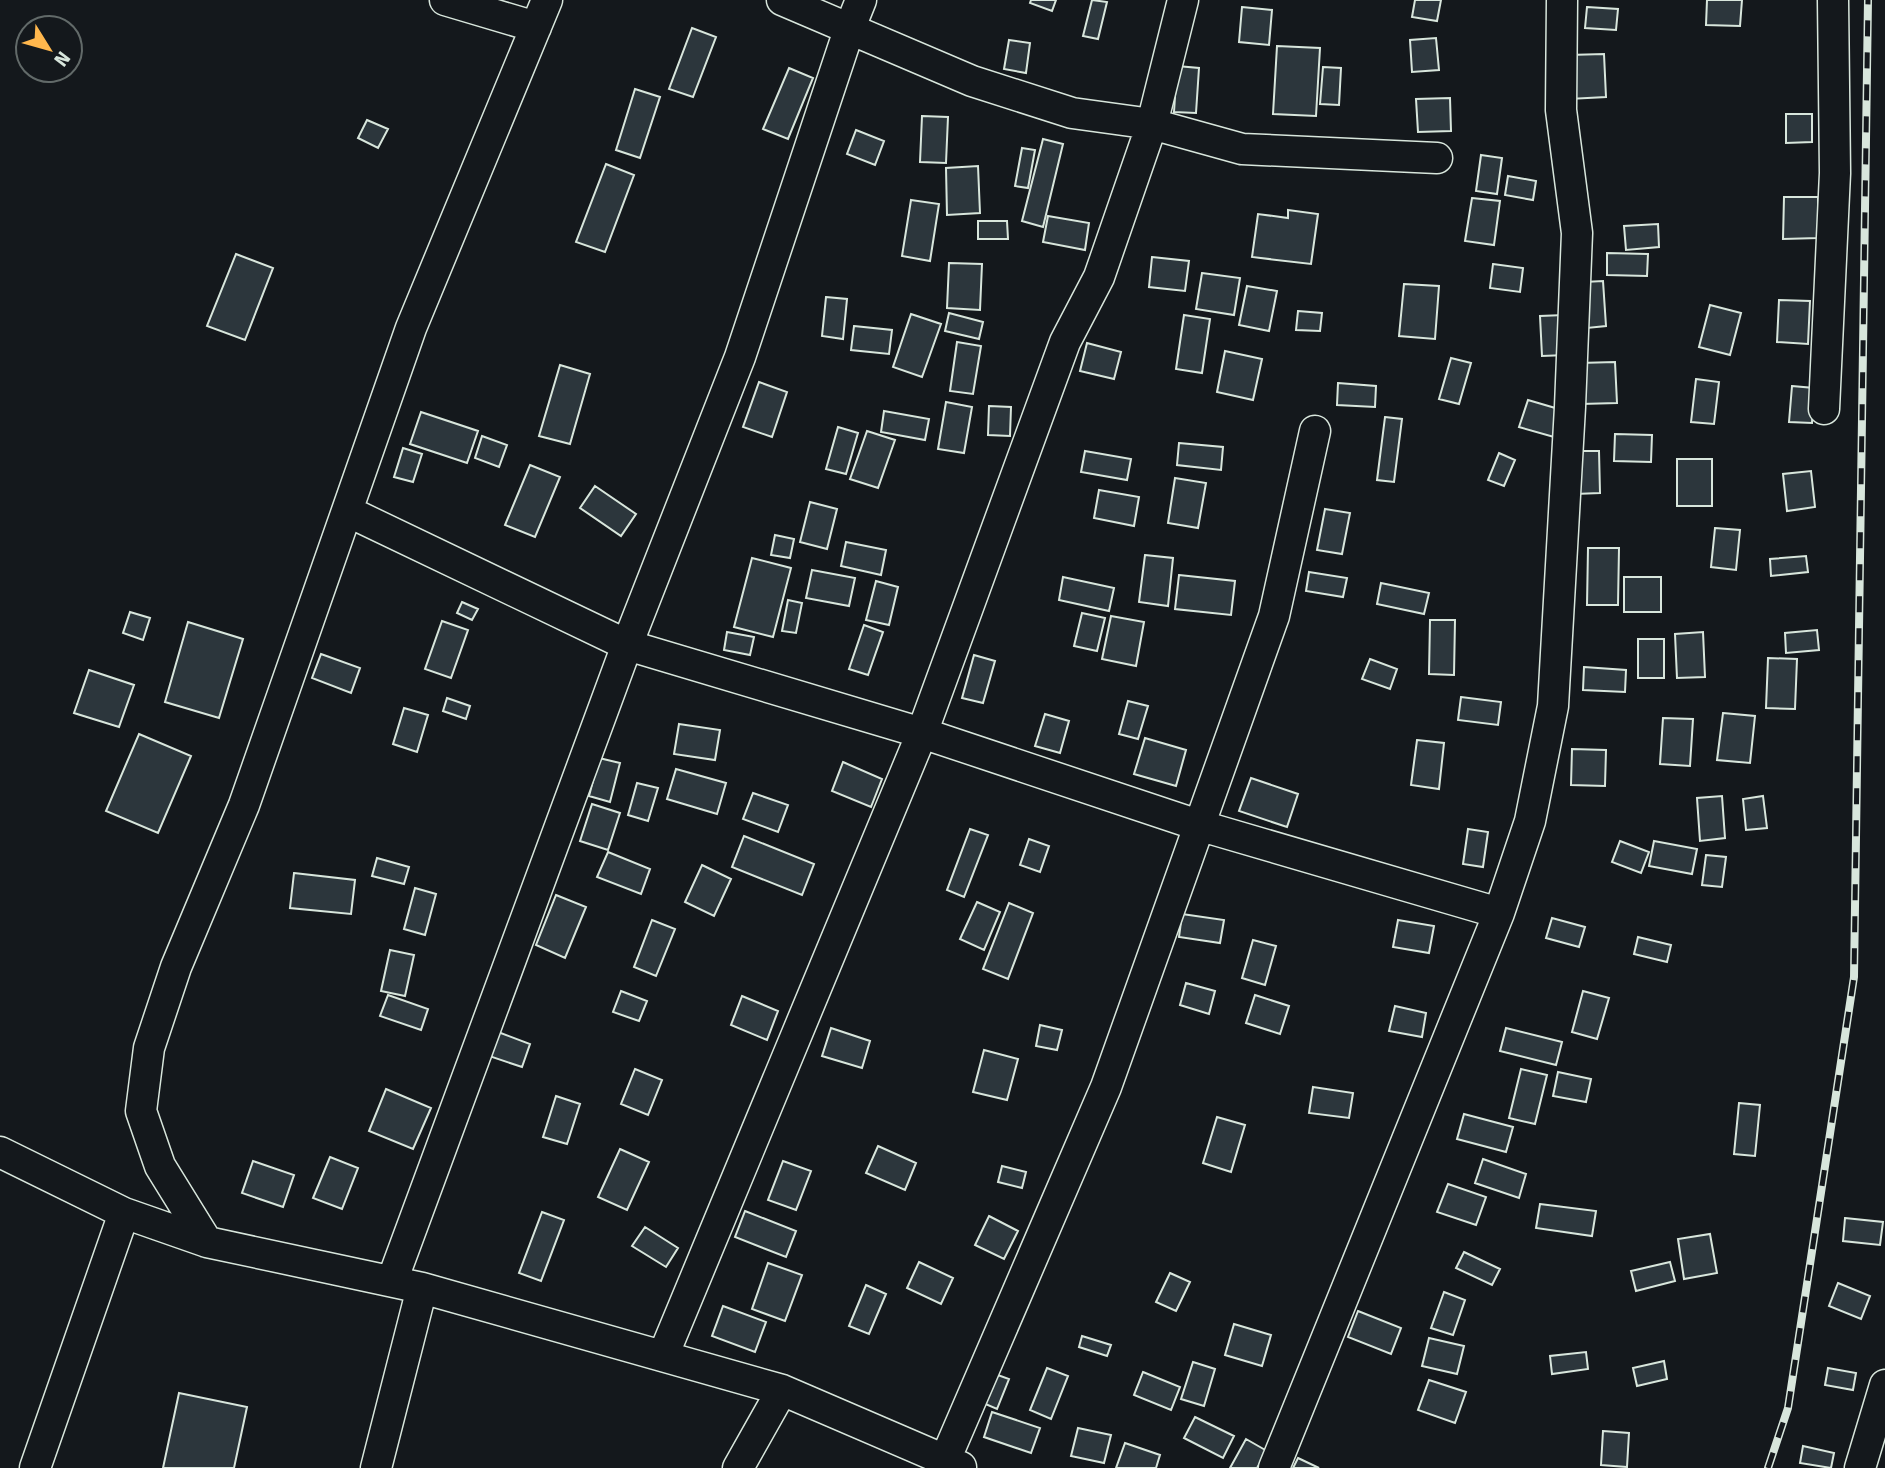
<svg xmlns="http://www.w3.org/2000/svg" width="1885" height="1468" viewBox="0 0 1885 1468" font-family="'Fira Sans',sans-serif">
<style>
.building{fill:#2c363c;stroke:#d8e6dc;stroke-width:2}
.lines{fill:none;stroke-linecap:round;stroke-linejoin:round}
.minor-casing{stroke:#d8e6dc;stroke-width:33}
.minor{stroke:#14181c;stroke-width:30}
.rail-casing{stroke:#d8e6dc;stroke-width:8}
.rail{stroke:#14181c;stroke-width:5;stroke-dasharray:16;stroke-linecap:butt}
</style>
<rect width="100%" height="100%" fill="#14181c"/>
<path class="building" d="M1031,0H1056L1052,11L1030,3Z
M1092,0L1107,2L1098,39L1083,36Z
M1415,0H1441L1437,21L1412,17Z
M1707,0H1742L1740,26L1706,25Z
M1242,7L1272,10L1269,45L1239,42Z
M1587,7L1618,9L1616,30L1585,28Z
M692,28L716,37L693,97L669,89Z
M1436,38L1439,70L1412,72L1410,40Z
M1009,40L1030,43L1026,73L1004,69Z
M1277,46L1320,48L1316,116L1273,114Z
M1604,54L1606,97L1569,99L1568,55Z
M1177,66L1199,68L1196,113L1174,112Z
M1323,67L1341,68L1339,105L1320,104Z
M789,68L813,78L788,139L763,129Z
M635,89L660,97L640,158L616,150Z
M1450,98L1451,131L1418,132L1416,99Z
M1786,114H1812V142L1786,143Z
M922,116L948,117L946,163L920,162Z
M367,120L388,129L378,148L358,138Z
M856,130L884,141L875,165L847,154Z
M1043,139L1063,144L1043,227L1022,221Z
M1022,148L1035,150L1028,188L1015,186Z
M1481,155L1502,158L1497,194L1476,191Z
M606,164L634,175L605,252L576,242Z
M978,166L980,213L947,215L946,168Z
M1508,176L1536,181L1533,200L1505,195Z
M1784,197H1818V238L1783,239Z
M1472,198L1500,201L1494,245L1465,241Z
M911,200L939,204L930,261L902,256Z
M1288,210L1318,214L1311,264L1252,257L1258,214L1288,218Z
M1048,216L1089,223L1085,250L1043,242Z
M978,221H1007L1008,239H978Z
M1658,224L1659,247L1626,250L1624,226Z
M1607,253L1648,254L1647,276L1607,275Z
M236,254L273,268L245,340L207,326Z
M1152,257L1189,261L1185,291L1149,287Z
M949,263L982,264L980,310L947,308Z
M1493,264L1523,268L1520,292L1490,288Z
M1202,273L1240,278L1234,315L1196,309Z
M1603,281L1606,326L1587,328L1584,282Z
M1404,284L1439,286L1435,339L1399,336Z
M1247,286L1277,291L1269,331L1239,325Z
M826,297L847,299L843,339L822,336Z
M1779,300L1810,301L1808,344L1777,342Z
M1710,305L1741,313L1730,355L1699,347Z
M1298,311L1322,313L1320,331L1296,330Z
M949,313L983,322L979,339L945,331Z
M911,314L941,324L922,377L893,367Z
M1184,315L1210,319L1202,373L1176,369Z
M1564,315L1566,355L1542,356L1540,316Z
M854,326L892,330L889,354L851,350Z
M957,342L981,346L973,394L950,391Z
M1087,343L1121,352L1114,379L1080,371Z
M1225,351L1262,359L1253,400L1217,392Z
M1451,358L1471,363L1459,404L1439,399Z
M1615,362L1617,403L1581,404L1579,363Z
M560,365L590,374L570,444L539,436Z
M1696,379L1719,382L1714,424L1691,422Z
M759,382L787,392L772,437L743,427Z
M1338,383L1376,386L1375,407L1337,405Z
M1792,386L1814,388L1812,423L1789,422Z
M1528,400L1562,410L1554,437L1519,427Z
M946,402L972,407L964,453L938,449Z
M989,406L1011,407L1010,436L988,435Z
M884,411L929,419L925,440L881,432Z
M421,412L478,431L467,463L410,444Z
M1385,417L1402,419L1394,482L1377,480Z
M838,427L858,433L846,474L826,469Z
M867,431L895,440L878,488L850,479Z
M1615,434L1652,435L1651,462L1614,461Z
M482,436L507,445L499,467L475,458Z
M1179,443L1223,447L1221,470L1177,465Z
M403,448L422,454L413,482L394,477Z
M1085,451L1131,459L1127,480L1081,472Z
M1574,451H1599L1600,493L1575,494Z
M1499,453L1515,460L1504,486L1488,480Z
M1677,459H1712V506H1677Z
M530,465L560,477L535,537L505,525Z
M1811,471L1815,507L1787,511L1783,474Z
M1175,478L1206,483L1198,528L1168,523Z
M595,486L636,514L621,536L580,508Z
M1099,490L1139,497L1134,526L1094,518Z
M810,502L837,509L827,549L800,542Z
M1325,509L1350,513L1342,554L1317,550Z
M1715,528L1740,530L1736,570L1711,567Z
M775,535L794,539L790,558L771,555Z
M846,542L886,550L881,575L841,566Z
M1588,548H1619L1618,605H1587Z
M1145,555L1173,558L1168,606L1139,602Z
M1806,556L1808,572L1771,576L1770,559Z
M752,558L791,568L773,637L734,627Z
M812,570L855,578L849,606L806,598Z
M1309,572L1347,578L1343,597L1306,591Z
M1179,575L1235,581L1231,615L1175,609Z
M1063,577L1114,588L1109,611L1059,600Z
M1624,577H1661V612H1624Z
M876,581L898,587L889,625L866,620Z
M1381,583L1429,593L1424,614L1377,604Z
M788,600L802,603L796,633L782,631Z
M462,602L478,609L472,620L457,613Z
M130,612L150,618L143,640L123,633Z
M1082,613L1105,618L1097,651L1074,646Z
M1111,616L1144,622L1136,666L1102,659Z
M1430,620H1455L1454,675L1429,674Z
M442,621L468,630L451,678L425,669Z
M188,622L243,639L219,718L165,702Z
M864,625L883,632L868,675L849,669Z
M1817,630L1819,650L1786,653L1785,633Z
M727,632L754,637L750,655L724,650Z
M1703,632L1705,677L1677,678L1675,634Z
M1638,639H1664V678H1638Z
M321,654L360,668L351,693L312,678Z
M974,655L995,661L983,703L962,698Z
M1768,658L1797,659L1795,709L1766,708Z
M1370,659L1397,669L1390,689L1362,679Z
M1584,667L1626,670L1625,692L1583,690Z
M89,670L134,685L119,727L74,713Z
M1461,697L1501,702L1498,725L1458,720Z
M447,698L470,706L466,719L443,711Z
M1128,701L1148,706L1138,739L1119,734Z
M404,708L428,715L417,752L393,744Z
M1723,713L1755,716L1750,763L1717,760Z
M1045,714L1069,721L1060,753L1035,746Z
M1663,718L1693,719L1690,766L1660,764Z
M679,724L720,730L715,760L674,754Z
M139,734L191,756L158,833L106,811Z
M1145,738L1186,750L1176,786L1134,774Z
M1417,740L1444,743L1439,789L1411,785Z
M1572,749L1606,750L1605,786L1571,785Z
M599,758L620,763L610,802L589,796Z
M843,762L882,779L871,807L832,791Z
M676,769L726,783L717,814L667,799Z
M1251,778L1298,794L1287,827L1239,811Z
M637,783L658,788L648,821L628,815Z
M753,793L788,805L778,832L743,819Z
M1722,796L1725,838L1700,841L1697,798Z
M1763,796L1767,828L1746,830L1743,799Z
M592,804L620,813L608,850L580,841Z
M970,829L988,835L964,897L947,890Z
M1468,829L1488,832L1483,867L1463,864Z
M744,836L814,864L802,895L732,867Z
M1029,839L1049,846L1040,872L1020,865Z
M1620,841L1649,852L1641,873L1612,862Z
M1654,841L1697,849L1692,874L1649,866Z
M608,852L650,869L641,894L597,877Z
M1706,855L1726,857L1722,887L1702,885Z
M377,858L409,867L404,884L372,876Z
M702,865L731,879L714,916L685,902Z
M294,873L355,880L351,914L290,908Z
M415,888L436,894L425,935L404,929Z
M556,895L586,907L565,958L536,945Z
M977,902L1000,912L984,950L960,939Z
M1009,903L1033,913L1008,979L983,969Z
M1182,914L1224,920L1220,943L1179,937Z
M1552,918L1585,927L1579,947L1546,938Z
M652,920L675,929L656,976L634,967Z
M1398,920L1434,926L1429,953L1393,947Z
M1638,937L1671,945L1667,962L1634,954Z
M1253,940L1276,946L1265,985L1242,978Z
M390,950L414,955L405,996L381,991Z
M1186,983L1215,991L1209,1014L1180,1005Z
M621,991L647,1001L639,1021L613,1012Z
M1583,991L1609,998L1597,1039L1572,1032Z
M388,995L428,1009L421,1030L380,1016Z
M1255,995L1289,1006L1280,1034L1246,1023Z
M742,996L778,1011L767,1040L731,1025Z
M1395,1006L1426,1013L1422,1037L1389,1031Z
M1040,1025L1062,1030L1057,1050L1036,1046Z
M831,1028L870,1041L862,1068L822,1056Z
M1506,1028L1562,1042L1556,1065L1500,1051Z
M498,1032L530,1044L522,1067L489,1056Z
M984,1050L1018,1059L1007,1100L973,1092Z
M635,1069L662,1080L648,1115L621,1104Z
M1521,1069L1547,1075L1535,1124L1509,1118Z
M1558,1072L1591,1079L1586,1102L1553,1096Z
M1313,1087L1353,1093L1349,1118L1309,1113Z
M386,1089L431,1108L413,1149L369,1131Z
M556,1096L580,1104L567,1144L543,1137Z
M1739,1103L1760,1105L1755,1156L1734,1154Z
M1464,1114L1513,1127L1506,1152L1457,1139Z
M1217,1117L1245,1125L1231,1172L1203,1163Z
M878,1146L916,1163L905,1190L866,1173Z
M620,1149L649,1162L627,1210L598,1197Z
M330,1157L358,1168L342,1209L313,1198Z
M1483,1159L1526,1174L1519,1198L1475,1183Z
M253,1161L294,1175L283,1207L242,1193Z
M783,1161L811,1171L796,1210L768,1200Z
M1002,1166L1026,1172L1022,1188L998,1182Z
M1448,1184L1486,1197L1476,1225L1437,1212Z
M1540,1204L1596,1211L1592,1236L1536,1228Z
M745,1211L796,1231L786,1257L735,1237Z
M542,1212L564,1220L541,1281L519,1273Z
M989,1216L1018,1231L1004,1259L975,1245Z
M1845,1218L1883,1222L1880,1245L1843,1241Z
M645,1227L678,1248L666,1267L632,1246Z
M1710,1234L1717,1273L1684,1279L1678,1239Z
M1464,1252L1500,1269L1492,1285L1456,1268Z
M919,1262L953,1278L941,1304L907,1288Z
M1670,1262L1675,1281L1636,1291L1631,1271Z
M768,1263L802,1275L785,1321L752,1309Z
M1170,1273L1190,1282L1176,1311L1156,1302Z
M1838,1283L1870,1296L1861,1319L1829,1306Z
M866,1285L886,1294L869,1334L849,1326Z
M1444,1292L1465,1300L1453,1335L1431,1328Z
M723,1306L766,1322L755,1352L712,1336Z
M1358,1311L1401,1328L1391,1354L1348,1337Z
M1234,1324L1271,1335L1262,1366L1225,1355Z
M1082,1336L1111,1345L1107,1356L1079,1347Z
M1429,1338L1464,1346L1457,1374L1422,1366Z
M1586,1352L1588,1369L1552,1374L1550,1356Z
M1664,1361L1667,1379L1637,1386L1633,1368Z
M1193,1362L1215,1369L1204,1406L1181,1399Z
M1047,1368L1068,1376L1051,1419L1030,1410Z
M1828,1368L1856,1373L1853,1390L1825,1385Z
M1143,1372L1180,1387L1171,1410L1134,1395Z
M995,1374L1009,1379L997,1409L983,1403Z
M1429,1380L1466,1392L1455,1423L1418,1410Z
M179,1393L247,1407L234,1468H163Z
M992,1412L1040,1428L1031,1453L984,1437Z
M1195,1417L1234,1436L1223,1458L1184,1438Z
M1078,1428L1111,1435L1104,1463L1071,1456Z
M1603,1431L1629,1433L1627,1467L1601,1465Z
M1246,1439L1267,1451L1257,1468H1230Z
M1125,1443L1160,1455L1156,1468H1116Z
M1803,1446L1834,1453L1831,1468L1800,1463Z
M1298,1458L1319,1468H1293Z"/>
<g class="lines">
<g class="minor-casing">
<path id="minor" d="M445,0L536,27
M782,0L972,81L1072,113L1152,124L1242,149L1437,158
M1824,409L1835,173L1833,0
M347,511L627,645L922,733L1198,825L1499,913
M0,1152L124,1213L207,1242L422,1288L782,1390L961,1467
M207,1242L160,1166L141,1111L149,1048L176,967L244,805L411,328L547,0
M392,1281L627,645L740,357L849,30L861,0
M663,1356L922,733L1065,342L1099,277L1152,124L1183,0
M945,1460L1106,1087L1274,616L1315,431
M35,1468L124,1213
M376,1468L422,1288
M738,1468L782,1390
M1274,1468L1499,913L1530,821L1553,706L1570,407L1577,233L1561,110L1562,0
M1860,1468L1885,1385"/>
</g>
<use href="#minor" class="minor"/>
<g class="rail-casing">
<path id="rail" d="M1768,1468L1788,1408L1854,977L1868,0"/>
</g>
<use href="#rail" class="rail"/>
</g>
<g transform="translate(49 49) rotate(127)"><circle r="33" fill="#14181c" stroke="#626a69" stroke-width="2"/>
<path d="M0-5L12 26L0 18L-12 26Z" fill="#ffb74d"/>
<text y="-10" font-size="19" font-weight="bold" text-anchor="middle" fill="#d8e6dc">N</text>
</g>
</svg>
